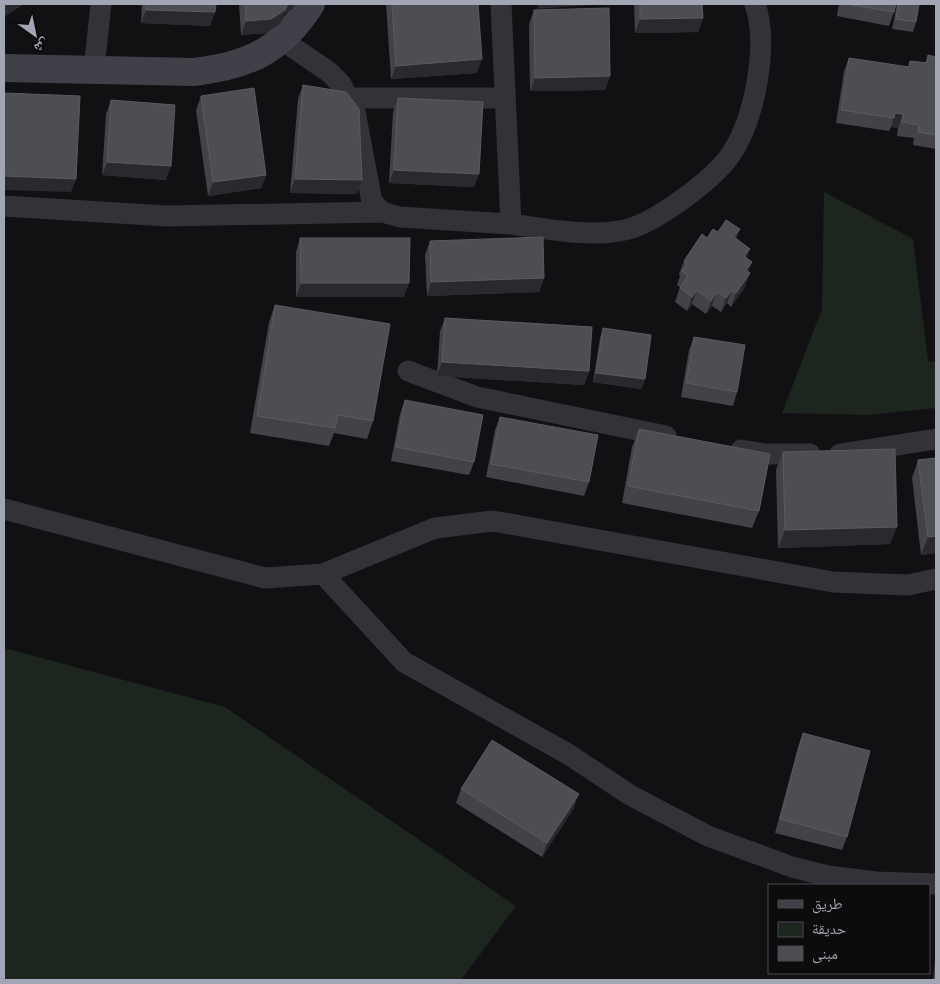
<svg xmlns="http://www.w3.org/2000/svg" width="940" height="984" viewBox="0 0 940 984" font-family="'Roboto Condensed','Noto Naskh Arabic',sans-serif">
<style>
.green{fill:#1d251f}
.lines{fill:none;stroke-linecap:round;stroke-linejoin:round}
.minor{stroke:#323238;stroke-width:21}
.secondary{stroke:#404148;stroke-width:28}
.wall{fill:#424248}
.shaded-wall{fill:#2a2a2e}
.building{fill:#4d4d54;stroke:#5a5b63}
</style>
<rect width="100%" height="100%" fill="#111113"/>
<path class="green" d="M824,192L913,239L928,361L936,362V408L868,415L782,413L822,309Z
M4,648L225,707L516,906L461,980H4Z"/>
<g class="lines">
<path class="minor" d="M501,4L511,224C546,229 599,239 632,228C661,218 711,181 729,157C755,121 769,45 755,4
M282,40L329,72L341,84L355,112L372,202L382,212L400,217L511,224
M94,69L101,4
M349,98H505
M4,206L167,216L382,212
M408,371L477,397L666,436
M741,450L764,454H810
M840,454L936,439
M4,509L265,578L323,574L435,528L493,521L833,582L908,585L936,579
M323,574L404,662L568,754L630,795L708,836L792,867L828,876L876,882L936,884"/>
<path class="secondary" d="M4,68L194,72C247,66 281,51 311,4"/>
</g>
<path class="wall" d="M142,4H216L215,12L210,26L141,23Z
M239,4H295L293,9L285,13L280,24L266,33L241,35Z
M386,4H478L477,73L391,79Z
M634,4H702L703,18L698,32L635,33Z
M839,4H896L894,12L889,26L837,16Z
M897,4H919L916,22L913,32L892,29Z
M534,10L610,76L605,90L530,91L529,24Z
M928,55L936,57V149L913,145L914,138L897,136L898,128L891,127L889,131L836,123L844,71L849,58L908,67L910,61L925,63Z
M303,85L357,194L290,193L298,99Z
M201,96L266,175L261,188L208,196L196,110Z
M398,98L474,187L389,183L393,112Z
M111,100L166,180L102,175L106,114Z
M718,232L736,239L746,258L752,262L748,272L745,287L731,307L727,303L721,312L712,306L706,314L692,304L687,311L675,302L680,287L677,285L680,276L679,274L684,261L707,238Z
M300,238L404,297H296V252Z
M430,241L544,278L539,292L427,296L425,255Z
M275,305L373,421L367,439L334,433L329,446L250,433L269,322Z
M445,318L589,371L584,385L437,376L440,331Z
M603,328L645,379L641,389L593,382L600,338Z
M694,337L737,392L733,406L681,397L689,350Z
M405,400L474,462L469,475L391,461L400,414Z
M500,417L589,482L584,496L486,477L495,430Z
M639,429L759,511L752,528L622,503L632,447Z
M783,452L890,544L778,548L776,470Z
M936,458V553L921,555L912,478L918,460Z
M803,733L847,837L842,850L775,833L798,747Z
M461,789L574,808L542,857L456,803Z
M936,950V980H933Z"/>
<path class="shaded-wall" d="M4,4H24L4,17Z
M288,4H295L293,9L285,13L280,24L266,33L241,35L246,21Z
M539,4H604L537,9Z
M146,10L215,12L210,26L141,23Z
M703,18L698,32L635,33L640,19Z
M482,59L477,73L391,79L396,66Z
M610,76L605,90L530,91L535,78Z
M895,113L903,114L898,128L891,127Z
M107,162L171,166L166,180L102,175Z
M394,170L479,174L474,187L389,183Z
M266,175L261,188L208,196L213,182Z
M4,176L76,179L71,192L4,190Z
M295,179L362,180L357,194L290,193Z
M740,229L735,243L734,237Z
M750,249L745,262L744,256Z
M752,262L747,275L746,270Z
M750,273L745,287L731,307L736,293Z
M544,278L539,292L427,296L431,282Z
M301,283H409L404,297H296Z
M697,290L692,304L687,311L692,297Z
M732,290L727,303L721,312L726,298Z
M717,292L712,306L706,314L711,301Z
M442,362L589,371L584,385L437,376Z
M596,373L645,379L641,389L593,382Z
M897,527L890,544L778,548L785,530Z
M936,536V553L921,555L928,537Z
M579,794L574,808L542,857L547,843Z"/>
<path class="building" d="M146,4H216L215,12L146,10Z
M245,4H288L285,10L271,19L246,21Z
M392,4H478L482,59L396,66Z
M640,4H702L703,18L640,19Z
M847,4H896L894,12Z
M898,4H919L916,22L896,19Z
M609,8L610,76L535,78L534,10Z
M928,55L936,57V135L918,132L919,125L902,122L903,114L895,113L894,118L841,110L849,58L909,67L910,61L927,63Z
M303,85L346,92L359,109L362,180L295,179Z
M254,88L266,175L213,182L201,96Z
M4,93L80,96L76,179L4,176Z
M398,98L483,102L479,174L394,170Z
M111,100L175,105L171,166L107,162Z
M726,220L740,229L734,237L750,249L744,256L752,262L746,270L750,273L736,293L732,290L726,298L717,292L711,301L697,290L692,297L680,288L688,276L682,271L687,264L684,261L702,234L707,238L713,229L718,232Z
M543,237L544,278L431,282L430,241Z
M300,238H410L409,283H301Z
M275,305L390,324L373,421L338,415L335,428L257,416Z
M445,318L592,327L589,371L442,362Z
M603,328L651,335L645,379L596,373Z
M694,337L745,345L737,392L686,383Z
M405,400L483,415L474,462L396,447Z
M500,417L598,435L589,482L491,464Z
M639,429L770,454L759,511L628,486Z
M895,449L897,527L785,530L783,452Z
M936,458V536L928,537L918,460Z
M803,733L870,751L847,837L780,819Z
M492,740L579,794L547,843L461,789Z"/>
<rect width="940" height="984" fill="none" stroke="#a2a5b4" stroke-width="10"/>
<rect x="768" y="884" width="162" height="90" fill="#0c0c0d" stroke="#484950"/>
<rect x="778" y="900" width="25" height="8" fill="#404148" stroke="#484950"/>
<text x="812" y="909" font-size="15" fill="#a2a5b4">طريق</text>
<rect x="778" y="922" width="25" height="15" fill="#1d251f" stroke="#484950"/>
<text x="812" y="934" font-size="15" fill="#a2a5b4">حديقة</text>
<rect x="778" y="946" width="25" height="15" fill="#4d4d54" stroke="#484950"/>
<text x="812" y="959" font-size="15" fill="#a2a5b4">مبنى</text>
<g transform="translate(35 35) rotate(147)" stroke="#0c0c0d" stroke-width="4" paint-order="stroke">
<path d="M0-4L9 19L0 12L-9 19Z" fill="#a2a5b4"/>
<text y="-8" font-size="14" font-weight="bold" text-anchor="middle" fill="#a2a5b4">ش</text>
</g>
</svg>
